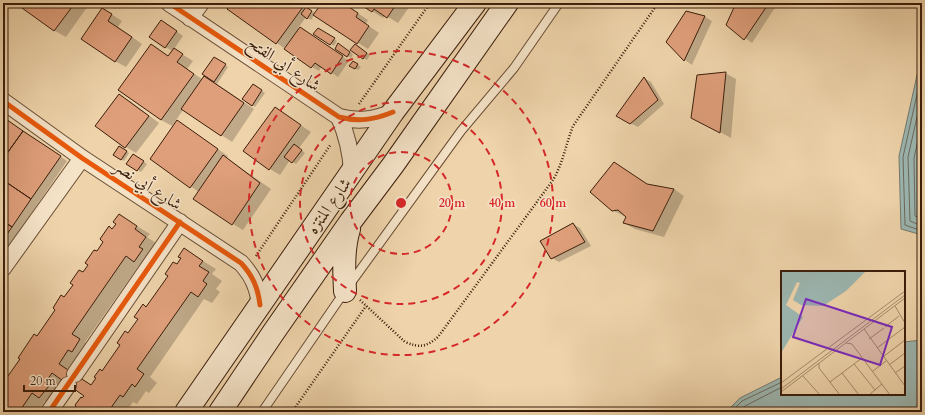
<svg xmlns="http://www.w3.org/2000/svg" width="925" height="415" viewBox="0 0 925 415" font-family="Cardo,Amiri,serif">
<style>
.water{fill:#9cb7b2;stroke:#757a6f}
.shadow{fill:#0003}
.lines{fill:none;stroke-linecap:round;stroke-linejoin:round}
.shore{stroke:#6c6a5e;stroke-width:1}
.building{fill:#df9f7b;stroke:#3b1e0b}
.service-casing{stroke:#684c33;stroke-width:10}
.minor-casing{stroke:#684c33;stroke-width:18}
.secondary-casing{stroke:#3b1e0b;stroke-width:24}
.path{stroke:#3b1e0b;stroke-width:2.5;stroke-dasharray:1 2;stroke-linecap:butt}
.service{stroke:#f5e3c8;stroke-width:8}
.minor{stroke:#f5e3c8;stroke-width:16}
.secondary{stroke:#f5e3c8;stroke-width:22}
.cycleway-casing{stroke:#f5e3c8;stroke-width:8}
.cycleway{stroke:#e8590c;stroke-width:5}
.ring{fill:none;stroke:#d62828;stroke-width:2;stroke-dasharray:7 5}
.labels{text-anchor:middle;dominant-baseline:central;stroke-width:3;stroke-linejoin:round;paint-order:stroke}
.street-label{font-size:17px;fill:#3b1e0b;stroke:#f5e3c8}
.inset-road{fill:none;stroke:#a78b6b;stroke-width:1}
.view{fill:#7b2cbf;fill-opacity:0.15;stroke:#7b2cbf;stroke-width:2}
.inset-edge{fill:none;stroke:#3b1e0b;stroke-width:2}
.centre{fill:#d62828;stroke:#f5e3c8;stroke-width:2}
.ring-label{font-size:12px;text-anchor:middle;font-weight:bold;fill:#d62828;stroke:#f5e3c8;stroke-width:3;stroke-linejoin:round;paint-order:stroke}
</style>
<rect width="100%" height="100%" fill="#efd4ab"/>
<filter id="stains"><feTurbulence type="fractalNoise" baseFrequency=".005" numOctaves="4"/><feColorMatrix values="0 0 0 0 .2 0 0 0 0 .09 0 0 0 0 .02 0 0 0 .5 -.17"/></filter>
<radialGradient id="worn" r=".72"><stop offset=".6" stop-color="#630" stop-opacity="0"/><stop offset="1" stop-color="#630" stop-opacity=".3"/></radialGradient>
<path class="water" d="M922,53V235L901,229L899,156Z
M922,340V412H726L740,398L782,377V394H904V342Z"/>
<path class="shadow" d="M17,3H90L66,37L55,31Z
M111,3H124L120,9Z
M131,3H138L136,6Z
M232,3H253L256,5L257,3H296L305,10H310L315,14L323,3H343L368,20L366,24L379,33L368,49L314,15L311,20L306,17L298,28L349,61L338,77L322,66L319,71L312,67L290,40L284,48L277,43L228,9Z
M360,3H405L410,6L398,23L385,15L383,18Z
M737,3H778L752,43L727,25Z
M103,9L122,21L118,27L142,44L126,67L115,61Z
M687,12L705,17L712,21L692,65L685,60L667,42Z
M168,25L183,36L174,49L193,61L187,69L202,79L214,58L228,67L217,84L254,109L232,142L183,110L172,126L161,120L151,45L169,56L173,51L165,47Z
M318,29L337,41L334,46L315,34Z
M338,45L353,54L351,58L336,48Z
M359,47L370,55L367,60L363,58Z
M353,62L361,67L358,70L351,66Z
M725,73L736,79L731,138L702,122Z
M644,78L651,82L664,104L638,127L624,120Z
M257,87L265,93L255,107L252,105Z
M119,95L130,101L159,123L136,153L126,147L96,126Z
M275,108L311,132L299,148L305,153L296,164L290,160L280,175L270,169Z
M3,117L67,161L3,255Z
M178,122L228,156L227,158L271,189L243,230L233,224L199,192L151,159Z
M119,147L129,153L124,161L114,155Z
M134,155L147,164L141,172L128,164Z
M615,163L649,185L674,189L684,196L664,237L635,229L624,223L627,216H624L612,210Z
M119,215L150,234L147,237L159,245L148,269L140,264L85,342L93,348L72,372L92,386L139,319L144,306L147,308L177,265L182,258L184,249L216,269L212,274L222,281L216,289L220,292L212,303L204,299L150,377L157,383L149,393L146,391L137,404L133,402L126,412H74L86,396L65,381L53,405L45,401L37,412H3V385L83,273L117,224Z
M573,224L580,228L591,246L559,262L552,258Z"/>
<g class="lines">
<path class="shore" d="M922,72L903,157L905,225L922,231
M922,95L908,157L910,221L922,226
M922,122L914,158L915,216L922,220
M731,412L742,401L782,382
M738,412L745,406L782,387"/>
</g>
<path class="building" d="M15,3H75L54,31Z
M109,3H119L116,8Z
M231,3H253L255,4L256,3H296L303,7L276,44L227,9Z
M322,3H343L358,13L356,17L369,26L357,44L313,15Z
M358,3H397L387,18L374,9L372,12Z
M736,3H769L744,40L726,25Z
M306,7L312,11L307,19L301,14Z
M102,8L112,14L108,21L132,37L115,62L81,39Z
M686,11L705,16L684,61L666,42Z
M161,20L177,31L165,48L149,37Z
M300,27L343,56L331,74L315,63L311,68L284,49Z
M318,28L335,38L330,45L313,34Z
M338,43L350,52L347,57L335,49Z
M151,44L168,56L174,48L183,54L177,62L194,74L161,120L118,90Z
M355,44L367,53L363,59L350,50Z
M214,57L226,64L214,82L202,74Z
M353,61L358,64L355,69L349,66Z
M726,72L720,133L691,118L697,75Z
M204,76L244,103L221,136L181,109Z
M644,77L658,100L630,124L616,116Z
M253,84L262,90L252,106L242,99Z
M119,94L149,116L125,148L95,126Z
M275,107L301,125L269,170L243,151Z
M3,117L23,131L3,159Z
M177,120L218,149L190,188L150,159Z
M23,131L61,156L31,199L3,180V159Z
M294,144L302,150L292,163L284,157Z
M119,146L127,151L121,160L113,155Z
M133,154L144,161L137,171L126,164Z
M223,155L260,183L232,225L193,199Z
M614,162L647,184L674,189L653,231L623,223L626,217L618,210L612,211L590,192Z
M3,180L31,199L12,227L3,221Z
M119,214L137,226L135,229L146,237L139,247L143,249L134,262L126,256L72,334L80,339L72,352L68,350L59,364L91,385L96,378L94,377L100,369L102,371L120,345L117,343L125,331L128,333L138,319L134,317L143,304L146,307L168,276L165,274L173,262L177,264L181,258L178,257L184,248L203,261L199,266L209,272L203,281L207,284L198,297L191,292L137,369L144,374L135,387L132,384L123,397L120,395L108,412L100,407L96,412H72L76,406L75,405L81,397L82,398L84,396L52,373L45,383L49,386L39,398L32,393L19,412H3V383L20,359L18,358L34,334L37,336L55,310L53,308L61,295L64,297L73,285L70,283L79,270L83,272L88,265L85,263L94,250L97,251L103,242L100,239L109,226L112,229L116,224L113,222Z
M3,221L12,227L3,240Z
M573,223L585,242L551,259L540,241Z"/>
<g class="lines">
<g class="service-casing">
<path id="service" d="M262,412L345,291L461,131L514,68L559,3"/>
</g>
<g class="minor-casing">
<path id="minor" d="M169,3L339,117C358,122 374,120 393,112
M190,18L201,3
M3,101L82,158L241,263C253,276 258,288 260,305
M339,117C347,135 351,152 352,172
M3,268L82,158
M75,374L180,222
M49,412L68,385"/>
</g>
<g class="secondary-casing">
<path id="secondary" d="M345,291C344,270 343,249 349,229
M186,412L393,112L475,3
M220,412L273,333L351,221L393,165L507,3"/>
</g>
<path class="path" d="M359,104L430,3
M256,256L331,144
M360,300L405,342C420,348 426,347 438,337L553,180C563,163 566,144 573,126L658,3
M292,412L366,306"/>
<use href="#service" class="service"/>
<use href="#minor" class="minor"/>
<use href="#secondary" class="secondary"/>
<g class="cycleway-casing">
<path id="cycleway" d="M169,3L339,117C358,122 374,120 393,112
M3,101L82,158L241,263C253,276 258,288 260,305
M49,412L180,222"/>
</g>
<use href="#cycleway" class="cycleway"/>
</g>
<g class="ring">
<circle cx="401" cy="203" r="51"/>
<circle cx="401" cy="203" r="101"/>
<circle cx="401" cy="203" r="152"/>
</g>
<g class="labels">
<g class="street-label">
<text transform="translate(284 64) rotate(34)">شارع أبي الفتح</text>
<text transform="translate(148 185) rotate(33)">شارع أبي نصر</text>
<text transform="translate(329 206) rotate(-55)">شارع المنتزه</text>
</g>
</g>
<g transform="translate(781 271)">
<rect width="124" height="124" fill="#efd4ab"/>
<path d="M0,0H85L65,20L42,35L20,34L12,29L19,12L16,11L5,34L22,46L0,82Z" fill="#9cb7b2"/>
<path class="inset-road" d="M114,35L124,52M104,56L118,45M83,58L124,115M88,68L103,57M65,72L71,73L109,124M96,77L124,56M102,86L124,69M38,92V97L59,124M73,93L94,119M108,94L124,82M92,100L105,90M61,102L78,124M114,102L124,95M22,105L39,124M49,111L81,87M0,112L124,20M0,118L124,24M0,121L124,27M88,124L101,113"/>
<path class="view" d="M25,28L111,56L99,94L12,66Z"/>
<rect width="124" height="124" class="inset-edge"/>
</g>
<circle cx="401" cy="203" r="6" class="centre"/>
<g class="ring-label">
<text x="452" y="207">20 m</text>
<text x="502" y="207">40 m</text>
<text x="553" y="207">60 m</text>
</g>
<rect width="925" height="415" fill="none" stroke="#efd4ab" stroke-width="16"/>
<rect x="4" y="4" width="917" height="407" fill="none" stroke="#3b1e0b" stroke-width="2"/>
<rect x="8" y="8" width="909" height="399" fill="none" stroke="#3b1e0b"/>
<path d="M24 385v6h51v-6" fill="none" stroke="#3b1e0b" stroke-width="2"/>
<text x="30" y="385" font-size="12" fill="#3b1e0b" stroke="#f5e3c8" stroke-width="3" paint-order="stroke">20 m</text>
<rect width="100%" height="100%" filter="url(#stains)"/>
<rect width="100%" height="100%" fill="url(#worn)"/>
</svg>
